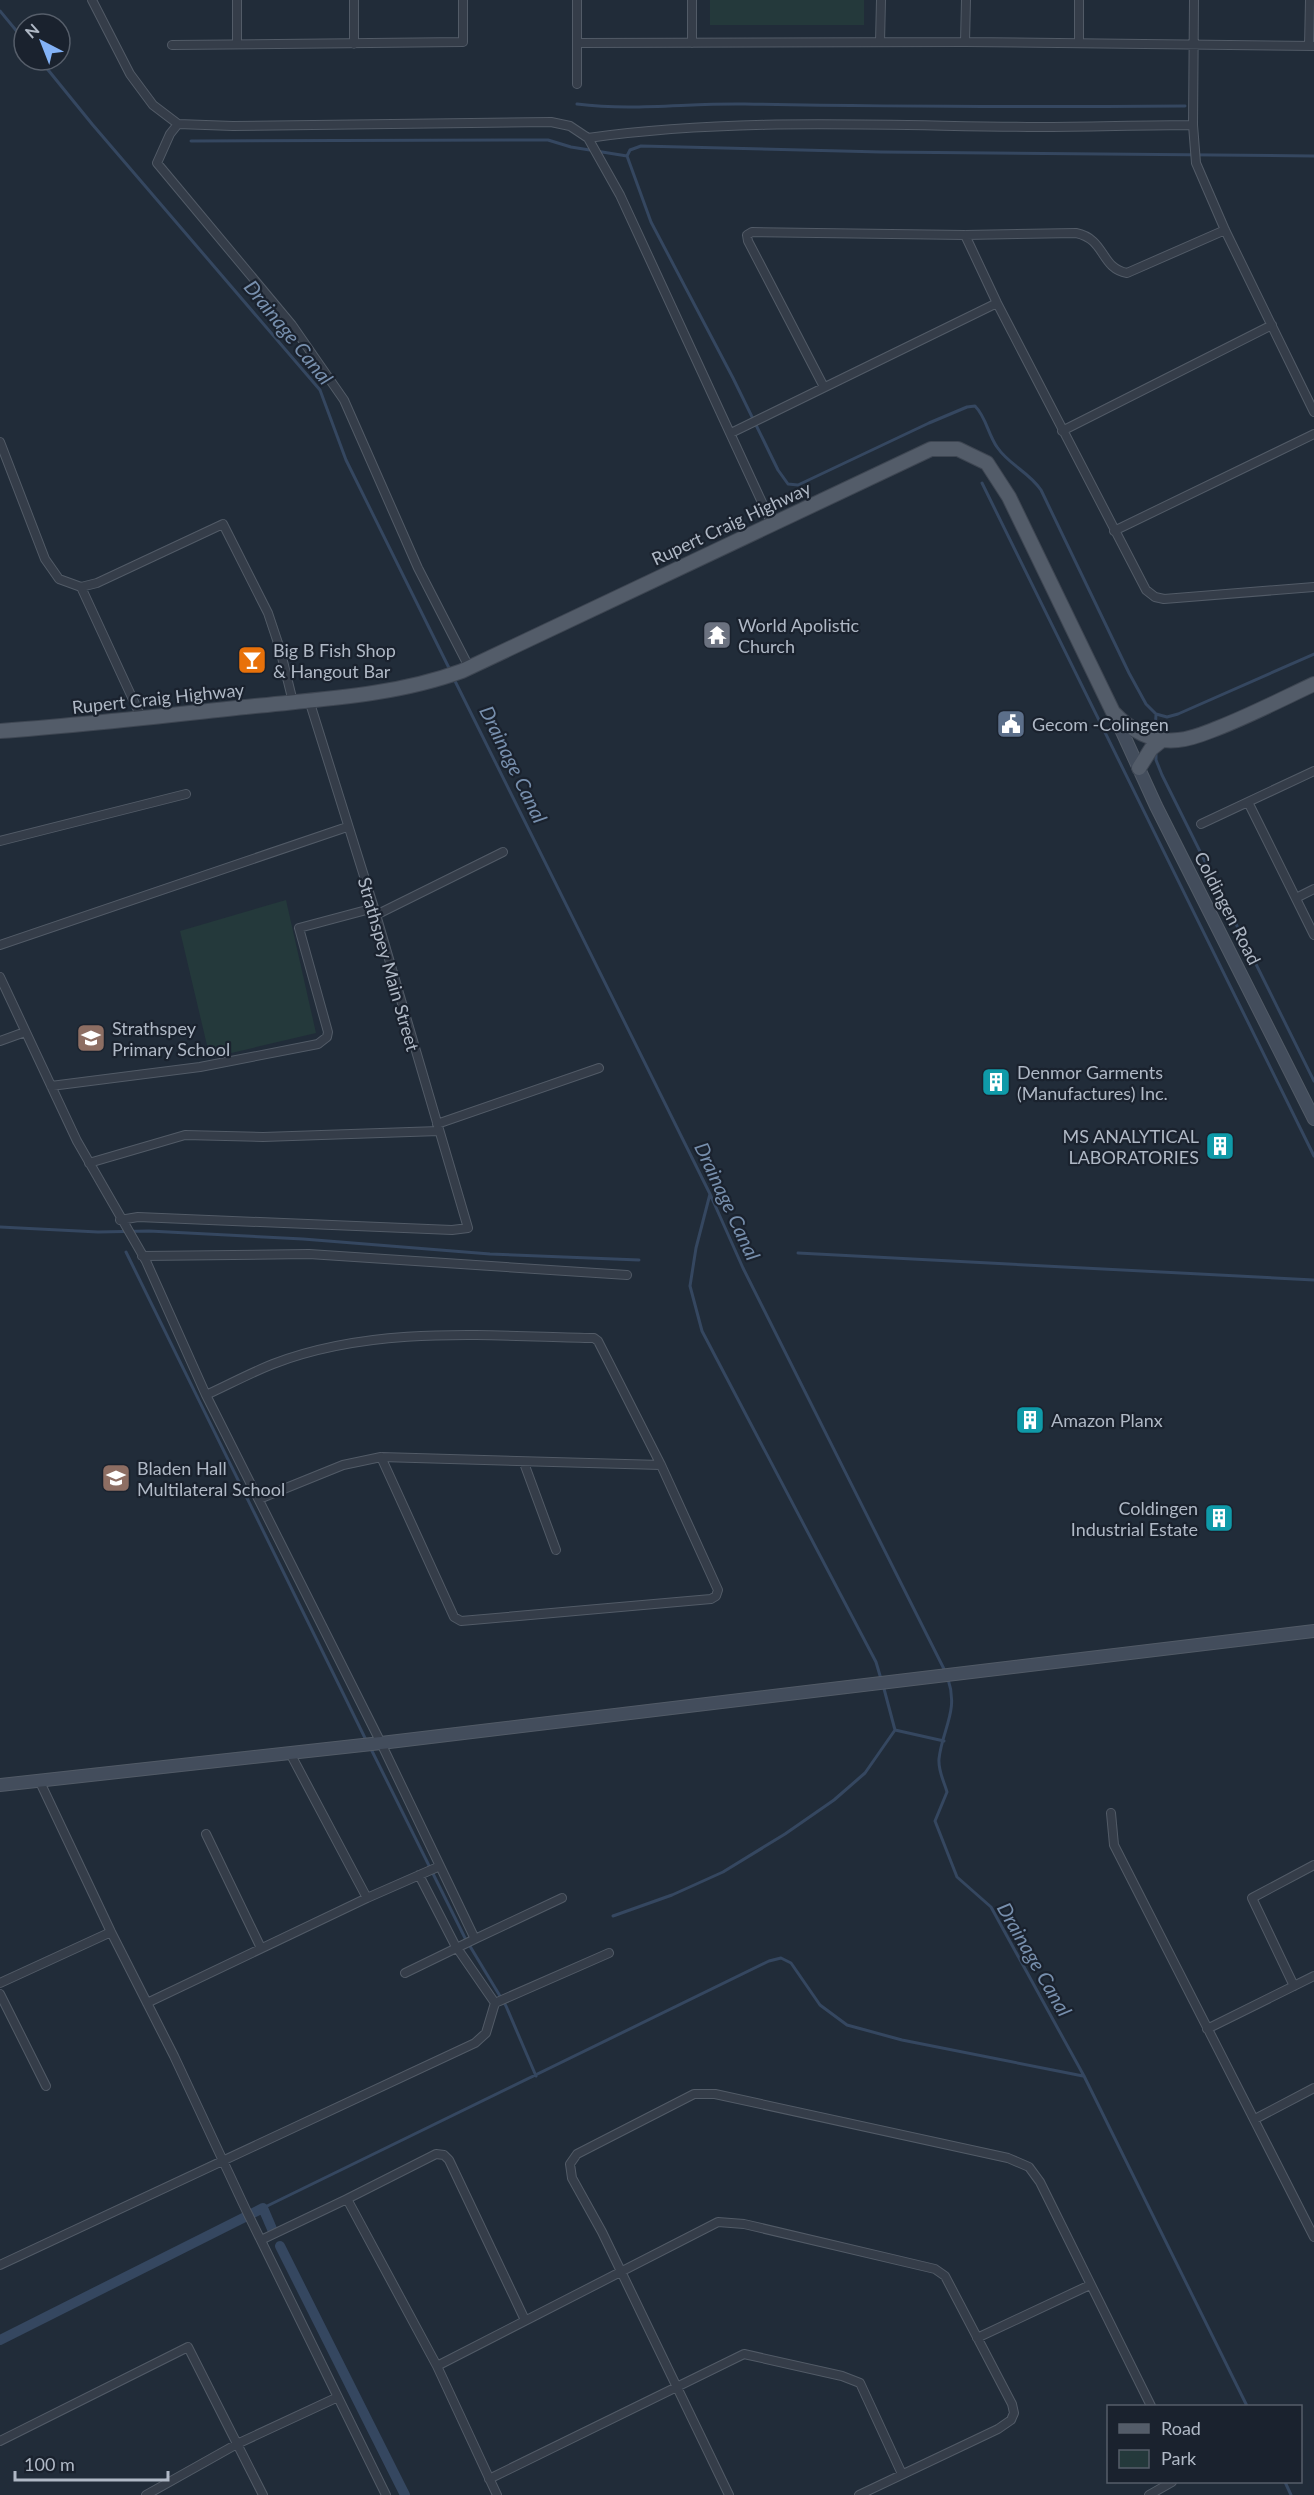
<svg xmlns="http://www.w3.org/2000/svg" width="1314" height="2495" viewBox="0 0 1314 2495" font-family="Lato,sans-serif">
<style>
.green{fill:#24393b}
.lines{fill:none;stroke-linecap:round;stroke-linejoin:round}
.stream{stroke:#354760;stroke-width:3}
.canal{stroke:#354760;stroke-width:10}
.street-casing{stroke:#525b67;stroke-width:10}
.secondary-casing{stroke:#525b67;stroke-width:14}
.primary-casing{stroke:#3e4652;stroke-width:16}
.street{stroke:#353d49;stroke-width:8}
.secondary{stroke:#434d5c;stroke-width:12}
.primary{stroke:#535c69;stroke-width:14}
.labels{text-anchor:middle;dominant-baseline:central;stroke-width:4.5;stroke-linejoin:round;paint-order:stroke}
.street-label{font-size:18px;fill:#afb8c5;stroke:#1a222e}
.poi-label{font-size:18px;fill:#afb8c5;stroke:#1a222e;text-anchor:start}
.water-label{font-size:20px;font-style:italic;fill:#778fad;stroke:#1a222e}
</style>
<rect width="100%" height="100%" fill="#212c39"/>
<path class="green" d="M710,0H864V25H710Z
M286,900L316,1033L210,1058L180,931Z"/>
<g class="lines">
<path class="stream" d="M0,11L24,40
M40,60L92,124L320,390L346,460L450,670
M577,104C633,111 688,103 745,104C892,107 1038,107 1185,106
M191,141L548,140L571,147L627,156
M1314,156L881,152L641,146L630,150L627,156L651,222L733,378L778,470L788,484L798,485L929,423L967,407L975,406C986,417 988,434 997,447C1009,465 1029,472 1041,490L1129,673L1146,704L1156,714L1167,717L1178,714L1314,654
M982,483L1314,1156
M454,679L710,1194L743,1268L946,1673
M1155,734L1156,714
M1156,752V760L1162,775L1314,1081
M710,1194L696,1248L690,1286L702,1331L876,1662L881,1679
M0,1227L98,1232L149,1231L303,1239L490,1254L639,1260
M126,1252L366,1740
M798,1253L1314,1280
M948,1679C959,1711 942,1730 939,1759C938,1771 944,1781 947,1792L935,1821L957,1877L991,1907L1084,2076L1247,2406
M883,1685L895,1730
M371,1749L465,1938L506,2006L536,2076
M613,1916L672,1895L723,1872L785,1834L834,1800L865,1773L895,1730L944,1741
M263,2208L769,1961L781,1958L791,1963L820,2005L847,2025L902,2040L1083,2076
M1285,2482L1291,2495"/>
<path class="canal" d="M280,2246L405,2495
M0,2340L263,2208L272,2229"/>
<g class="street-casing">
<path id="street" d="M92,0L130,74L153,105L178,124L233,126L551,122L570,126L588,138L620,195L772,524
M577,0V84
M1194,0L1193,125L1196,163L1225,230L1314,412
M880,42L881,0
M965,42L966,0
M1079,42V0
M577,43L965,42L1314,46
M692,43V0
M237,44V0
M354,44V0
M172,45L463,42V0
M1309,46L1310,0
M178,124L170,134L157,163L292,325L344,400L418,568L469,667
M588,138C737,117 888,126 1038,127C1090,127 1141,125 1193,125
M965,235L997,303L1146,590L1155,597L1164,599L1314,587
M824,387L748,241L747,235L752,232L965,235L1076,233C1106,239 1100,268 1127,273L1225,230
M1062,431L1272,325
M731,433L997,303
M0,442L45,559L59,579L81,587L142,719
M1114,531L1314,434
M81,587L97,583L223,524L268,613L280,649L293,702
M1248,802L1314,935
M1201,824L1314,771
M0,841L186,794
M1296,898L1314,889
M376,915L503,852
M0,945L347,827
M0,977L77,1141L146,1261L206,1395L381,1743L475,1939L562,1898
M0,1041L25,1032
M51,1086L200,1067L318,1044L327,1037L328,1032L299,928L374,908
M437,1124L599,1068
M89,1163L185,1135L263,1137L439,1131
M120,1220L138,1217L452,1230L468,1228L374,908L309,700
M142,1256L309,1254L627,1275
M206,1395C228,1385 250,1373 273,1364C375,1325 487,1336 594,1338L598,1341L661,1465L718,1590L716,1596L711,1599L461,1621L454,1617L381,1457
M524,1463L556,1550
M259,1499L343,1465L381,1457L661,1465
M290,1753L367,1898
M40,1782L111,1932L174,2056L246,2210L386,2495
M1111,1813L1114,1845L1314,2237
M206,1834L261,1948
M419,1875L455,1945L495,2003
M405,1973L475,1939
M0,1983L111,1932
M1294,1986L1252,1898L1314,1865
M0,1994L46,2086
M147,2003L367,1898L440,1866
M1207,2029L1314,1976
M1255,2119L1314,2088
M347,2199L436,2154L444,2155L449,2160L525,2320
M261,2240L347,2199L437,2366L497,2495
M0,2265L475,2043L486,2033L495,2003L609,1953
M977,2338L1090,2285
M437,2366L718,2222L744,2224L935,2269L945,2276L1012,2404L1014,2413L1011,2420L998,2429L859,2495
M0,2441L188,2347L263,2495
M489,2479L744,2354L842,2376L860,2383L902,2474
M146,2495L237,2444L338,2397
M729,2495L602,2232L572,2178L570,2164L577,2154L694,2094H715L1008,2158L1029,2167L1040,2182L1151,2406
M1149,2495L1172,2482"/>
</g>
<g class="secondary-casing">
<path id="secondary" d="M1114,714L1156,806L1314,1119
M0,1785L381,1743L1314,1631"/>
</g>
<g class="primary-casing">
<path id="primary" d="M0,731C85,725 170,715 255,706C324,699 397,695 462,671L931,449H958L987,463L1009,497L1113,712C1130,730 1153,743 1178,740C1192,739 1205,733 1218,728C1251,715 1282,699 1314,684
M1139,768L1151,749L1162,740"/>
</g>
<use href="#street" class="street"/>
<use href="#secondary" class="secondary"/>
<use href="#primary" class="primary"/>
</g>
<defs>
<g id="temple-square" transform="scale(1.5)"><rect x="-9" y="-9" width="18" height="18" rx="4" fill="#6b7280" stroke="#1a222e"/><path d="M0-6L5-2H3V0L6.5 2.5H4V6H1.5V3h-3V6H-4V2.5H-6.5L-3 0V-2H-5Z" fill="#fff"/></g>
<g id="bar-square" transform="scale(1.5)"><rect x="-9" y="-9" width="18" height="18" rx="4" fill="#e8710a" stroke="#1a222e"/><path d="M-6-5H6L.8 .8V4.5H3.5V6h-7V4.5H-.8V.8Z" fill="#fff"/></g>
<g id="civic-square" transform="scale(1.5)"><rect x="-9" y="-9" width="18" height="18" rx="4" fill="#5c6f8a" stroke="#1a222e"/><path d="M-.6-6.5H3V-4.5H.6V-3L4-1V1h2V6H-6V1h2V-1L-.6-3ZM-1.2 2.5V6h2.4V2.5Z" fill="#fff"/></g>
<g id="school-square" transform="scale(1.5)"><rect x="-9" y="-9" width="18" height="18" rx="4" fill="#8d6e63" stroke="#1a222e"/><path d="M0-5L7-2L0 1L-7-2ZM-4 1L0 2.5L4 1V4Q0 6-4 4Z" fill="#fff"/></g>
<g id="building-square" transform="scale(1.5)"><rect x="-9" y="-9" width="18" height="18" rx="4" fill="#0f9aa8" stroke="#1a222e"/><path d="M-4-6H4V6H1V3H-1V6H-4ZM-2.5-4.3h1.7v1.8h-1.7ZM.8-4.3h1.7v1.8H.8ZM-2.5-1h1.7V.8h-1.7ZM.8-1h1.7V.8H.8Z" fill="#fff"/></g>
</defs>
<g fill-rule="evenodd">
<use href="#temple-square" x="717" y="635"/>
<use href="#bar-square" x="252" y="660"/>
<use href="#civic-square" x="1011" y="724"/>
<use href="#school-square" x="91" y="1038"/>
<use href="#building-square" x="996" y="1082"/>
<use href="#building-square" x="1220" y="1146"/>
<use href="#building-square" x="1030" y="1420"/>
<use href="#school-square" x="116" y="1478"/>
<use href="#building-square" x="1219" y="1518"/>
</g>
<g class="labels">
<g class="street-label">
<text transform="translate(731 523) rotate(-25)">Rupert Craig Highway</text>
<text transform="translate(158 698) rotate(-6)">Rupert Craig Highway</text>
<text transform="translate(1228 908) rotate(63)">Coldingen Road</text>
<text transform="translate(389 964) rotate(74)">Strathspey Main Street</text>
</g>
<g class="poi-label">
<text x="738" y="625">World Apolistic<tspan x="738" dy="21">Church</tspan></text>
<text x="273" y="650">Big B Fish Shop<tspan x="273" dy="21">&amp; Hangout Bar</tspan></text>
<text x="1032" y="724">Gecom -Colingen</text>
<text x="112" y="1028">Strathspey<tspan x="112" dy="21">Primary School</tspan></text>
<text x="1017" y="1072">Denmor Garments<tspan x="1017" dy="21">(Manufactures) Inc.</tspan></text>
<text x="1199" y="1136" text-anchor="end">MS ANALYTICAL<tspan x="1199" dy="21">LABORATORIES</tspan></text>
<text x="1051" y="1420">Amazon Planx</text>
<text x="137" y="1468">Bladen Hall<tspan x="137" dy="21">Multilateral School</tspan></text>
<text x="1198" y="1508" text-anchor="end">Coldingen<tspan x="1198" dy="21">Industrial Estate</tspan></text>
</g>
<g class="water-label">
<text transform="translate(289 332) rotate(51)">Drainage Canal</text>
<text transform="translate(514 764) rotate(64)">Drainage Canal</text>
<text transform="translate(728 1201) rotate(65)">Drainage Canal</text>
<text transform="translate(1035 1959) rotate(60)">Drainage Canal</text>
</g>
</g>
<rect x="1107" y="2405" width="195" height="78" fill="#1a222e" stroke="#565e6a" stroke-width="1.5"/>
<rect x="1119" y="2424" width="30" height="9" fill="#535c69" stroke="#565e6a" stroke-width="1.5"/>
<text x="1161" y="2435" font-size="18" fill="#afb8c5">Road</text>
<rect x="1119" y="2450" width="30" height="18" fill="#24393b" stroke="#565e6a" stroke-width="1.5"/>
<text x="1161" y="2465" font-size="18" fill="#afb8c5">Park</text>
<g transform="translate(42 42) rotate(318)"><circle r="28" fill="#1a222e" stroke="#565e6a" stroke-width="1.5"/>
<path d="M0-4.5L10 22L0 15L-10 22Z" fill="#83b2f7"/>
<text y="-9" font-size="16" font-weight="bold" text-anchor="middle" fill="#afb8c5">N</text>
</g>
<path d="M15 2471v9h153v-9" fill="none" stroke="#afb8c5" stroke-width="3"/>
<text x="24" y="2471" font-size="18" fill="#afb8c5" stroke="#1a222e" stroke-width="4.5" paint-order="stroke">100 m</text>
</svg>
